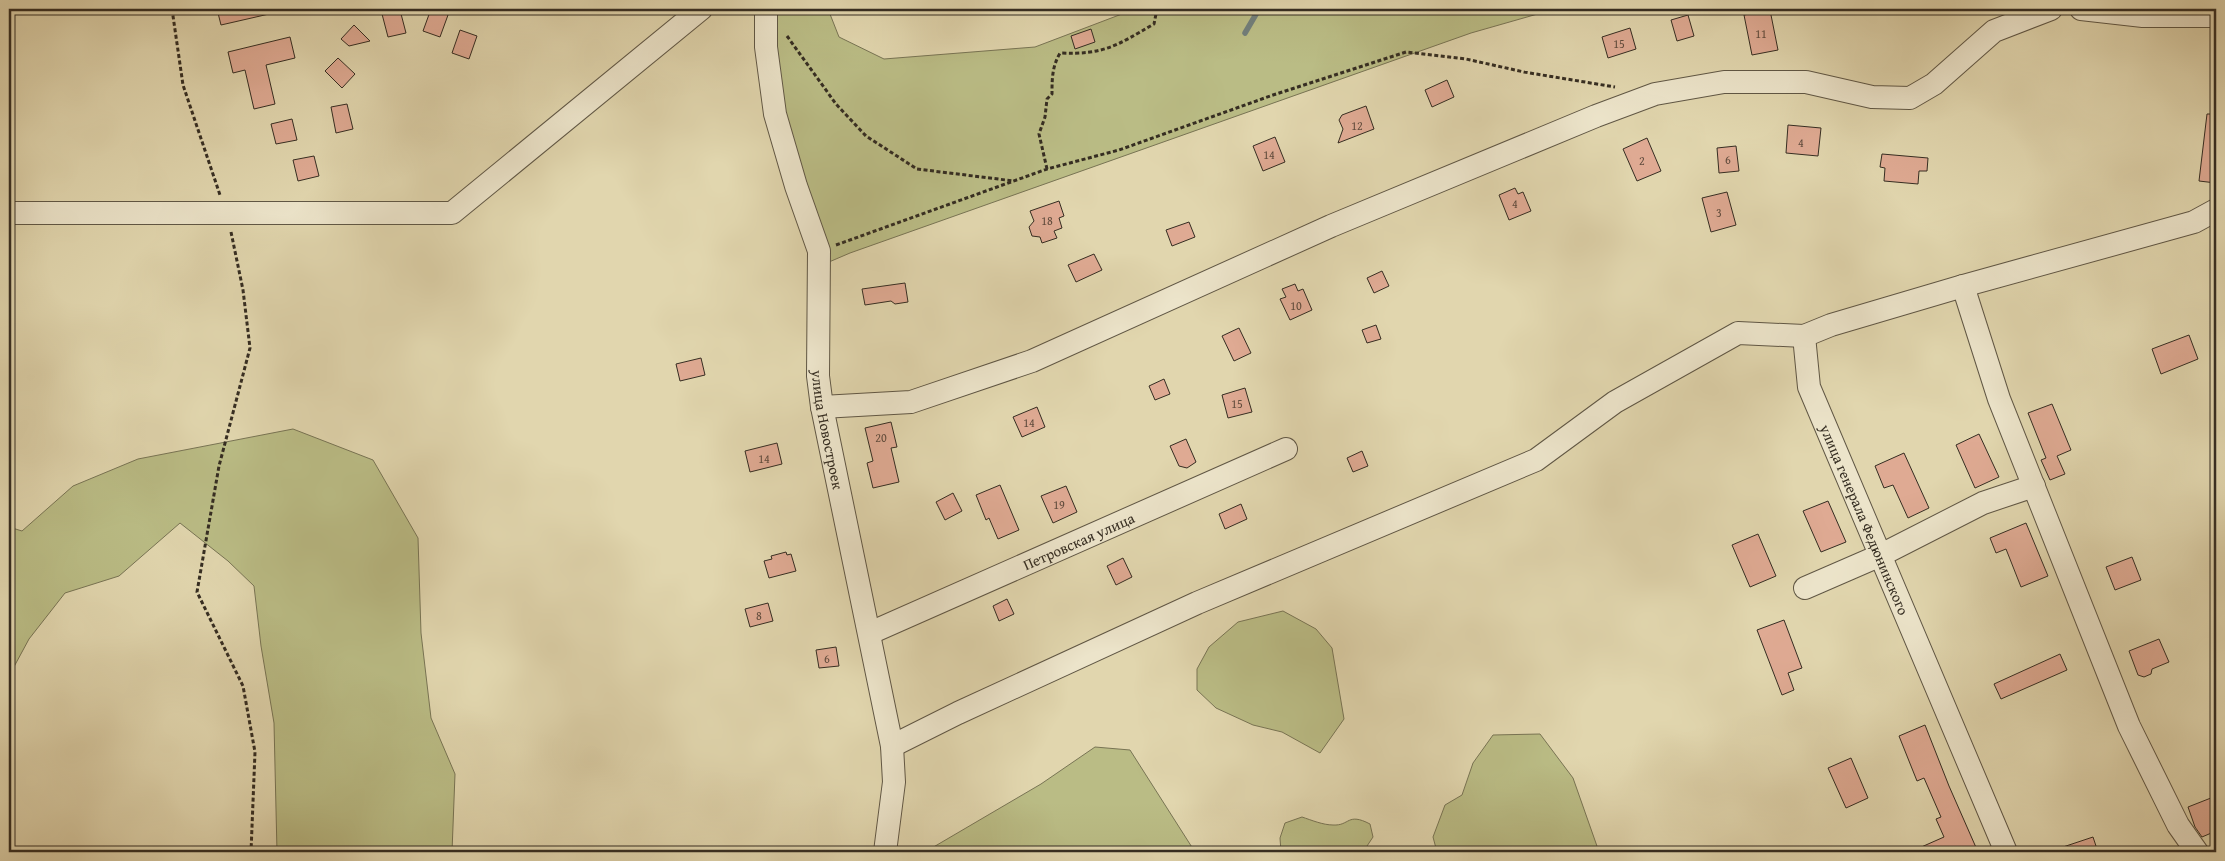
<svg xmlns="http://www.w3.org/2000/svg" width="2225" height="861" viewBox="0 0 2225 861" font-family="'Gentium Book Plus',serif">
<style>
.green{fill:#babc85;stroke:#787454}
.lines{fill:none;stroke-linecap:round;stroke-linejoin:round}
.stream{stroke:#727f7b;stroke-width:5.5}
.building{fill:#dfaa93;stroke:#352d22}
.minor-casing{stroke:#605745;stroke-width:24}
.path{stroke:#352d22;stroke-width:3;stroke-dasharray:4 2.5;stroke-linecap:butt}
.minor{stroke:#ece4ca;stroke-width:22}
.labels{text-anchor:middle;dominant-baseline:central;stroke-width:5;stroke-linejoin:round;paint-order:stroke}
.number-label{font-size:12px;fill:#604c3e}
.street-label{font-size:15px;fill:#352d22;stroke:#ece4ca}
</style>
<rect width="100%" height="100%" fill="#e1d6ae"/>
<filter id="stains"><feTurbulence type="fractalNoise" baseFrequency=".004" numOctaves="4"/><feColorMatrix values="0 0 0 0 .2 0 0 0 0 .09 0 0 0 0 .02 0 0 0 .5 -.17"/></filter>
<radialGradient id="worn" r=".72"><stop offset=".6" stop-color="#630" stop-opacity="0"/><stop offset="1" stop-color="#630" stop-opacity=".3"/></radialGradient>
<path class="green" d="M775,9H828L839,37L884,59L1035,47L1135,9H1555L1471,33L850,253L829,262L778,92Z
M293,429L373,460L418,538L421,633L431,718L455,774L452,852H277L274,723L261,646L254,586L228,561L180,523L119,576L65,593L29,639L9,676V527L22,531L73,486L138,459Z
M1283,611L1316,629L1332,648L1344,719L1320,753L1282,732L1253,725L1216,708L1197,690V669L1209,647L1238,622Z
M1540,734L1573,778L1598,849L1597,852H1437L1433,837L1445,805L1462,795L1473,763L1493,735Z
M1095,747L1130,750L1195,852H925L1041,784Z
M1302,817C1311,820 1323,825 1333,825C1350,826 1347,812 1370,824L1373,837L1363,852H1281L1280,838L1285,823Z"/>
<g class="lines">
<path class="stream" d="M1245,33L1259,9"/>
</g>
<path class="building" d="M217,9H268L269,14L221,25Z
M431,9L448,15L440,37L423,31Z
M400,10L406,33L388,37L382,14Z
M1770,10L1778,50L1752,55L1744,15Z
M1688,15L1694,36L1677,41L1671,20Z
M354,25L370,41L349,46L341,39Z
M1630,28L1636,49L1608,58L1602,37Z
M1091,29L1095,42L1075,49L1071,36Z
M460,30L477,36L469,59L452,53Z
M290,37L295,58L266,65L275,104L254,109L245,70L233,73L228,52Z
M338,58L355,74L342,88L325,71Z
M1447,80L1454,97L1432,107L1425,90Z
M347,104L353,129L336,133L331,107Z
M1366,106L1374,129L1338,143L1343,129L1339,120L1342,115Z
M2207,114H2216V183L2199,181Z
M292,119L297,140L276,144L271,124Z
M1788,125L1821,128L1818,156L1786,153Z
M1275,137L1285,162L1263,171L1253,146Z
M1647,138L1661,171L1637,181L1623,149Z
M1736,146L1739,171L1719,173L1717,148Z
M1882,154L1928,158L1927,171H1919L1918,184L1884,181L1885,168L1880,167Z
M314,156L319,176L298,181L293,160Z
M1515,188L1518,194L1523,192L1531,211L1509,220L1499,195Z
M1727,192L1736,225L1711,232L1702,198Z
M1059,201L1064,216L1059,218L1062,228L1054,231L1057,238L1042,243L1040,237L1032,236L1029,227L1034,221L1030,211Z
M1189,222L1195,237L1172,246L1166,230Z
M1094,254L1102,270L1076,282L1068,265Z
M1382,271L1389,286L1374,293L1367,278Z
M905,283L908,302L895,304L891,301L865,305L862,289Z
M1295,284L1298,291L1303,289L1312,310L1290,320L1280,299L1286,297L1282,289Z
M1376,325L1381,339L1367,343L1362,330Z
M1239,328L1251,353L1234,361L1222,336Z
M2189,335L2198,359L2161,374L2152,349Z
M701,358L705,375L680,381L676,364Z
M1164,379L1170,394L1155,400L1149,386Z
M1245,388L1252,412L1228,418L1222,395Z
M2052,404L2071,450L2057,456L2065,474L2050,480L2041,460L2046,458L2028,413Z
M1037,407L1045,427L1022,437L1013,417Z
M891,422L897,447L891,448L899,482L873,488L867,463L873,461L865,428Z
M1979,434L1999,477L1975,488L1956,445Z
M1186,439L1196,462L1187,468L1179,466L1170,446Z
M777,443L782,464L750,472L745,451Z
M1362,451L1368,466L1353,472L1347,458Z
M1904,453L1929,508L1908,518L1893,485L1884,488L1875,466Z
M1000,485L1019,530L998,539L989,518L986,520L976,495Z
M1066,486L1077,512L1053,523L1041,496Z
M953,493L962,511L945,520L936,502Z
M1828,501L1846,542L1821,552L1803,511Z
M1241,504L1247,519L1225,529L1219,514Z
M2026,523L2048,576L2021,587L2006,549L1996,553L1990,538Z
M1758,534L1776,576L1750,587L1732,545Z
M786,552L787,555L791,554L796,571L769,578L764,561L772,559L771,556Z
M2132,557L2141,580L2115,590L2106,567Z
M1123,558L1132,577L1116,585L1107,566Z
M1007,599L1014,614L999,621L993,606Z
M768,603L773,621L750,627L745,609Z
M1784,620L1802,668L1788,673L1794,690L1782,695L1757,630Z
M2159,639L2169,662L2152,669L2151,674L2144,677L2138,675L2129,651Z
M836,647L839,666L819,668L816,650Z
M2060,654L2067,670L2001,699L1994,684Z
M1925,725L1949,786L1978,852H1910L1944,837L1936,819L1941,817L1924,778L1917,781L1899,736Z
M1851,758L1868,798L1846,808L1828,768Z
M2216,796V831L2202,837L2195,827L2188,807Z
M2093,837L2098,852H2054V850Z"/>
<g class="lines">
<g class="minor-casing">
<g id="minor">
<path id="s1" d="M766,9V47L775,114L796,186L819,251L818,376L822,407L892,746L894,782L885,852"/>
<path d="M2081,9L2143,16H2216"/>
<path d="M9,213H452L701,9"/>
<path id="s2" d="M1804,336L1809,387L2006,852"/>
<path d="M822,407L911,402L1032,361L1331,226L1596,116L1655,94L1724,82H1806L1872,97L1910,98L1934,84L1994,31L2051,9"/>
<path d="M1805,588L1881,555L1983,503L2034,486"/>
<path id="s3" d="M870,633L1286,449"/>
<path d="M892,746L958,713L1197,603L1536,460L1615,402L1738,333L1804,336L1831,325L1963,286"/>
<path d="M2197,852L2178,825L2129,726L1999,399L1963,286L2194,222L2216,210"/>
</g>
</g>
<path class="path" d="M172,9L183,85L220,195
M787,36L836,104L866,136L917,169L1014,181
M1047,169L1039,134L1045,117L1047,99L1052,94C1052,79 1052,67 1060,53C1105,55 1117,45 1154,24L1157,9
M231,232L243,290L250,348L219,466L197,592L243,686L255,752L251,852
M836,245L1047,169L1119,150L1273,95L1406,52L1466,59L1524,72L1615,87"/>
<use href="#minor" class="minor"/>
</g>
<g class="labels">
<g class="number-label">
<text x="1761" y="33">11</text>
<text x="1619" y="43">15</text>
<text x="1357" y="125">12</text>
<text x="1801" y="142">4</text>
<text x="1269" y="154">14</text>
<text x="1728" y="159">6</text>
<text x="1642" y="160">2</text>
<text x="1515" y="203">4</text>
<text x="1719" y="212">3</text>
<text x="1047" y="220">18</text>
<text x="1296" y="305">10</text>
<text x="1237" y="403">15</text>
<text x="1029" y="422">14</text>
<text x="881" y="437">20</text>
<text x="764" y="458">14</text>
<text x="1059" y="504">19</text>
<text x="759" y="615">8</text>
<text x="827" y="658">6</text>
</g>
<g class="street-label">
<text stroke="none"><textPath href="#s1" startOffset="429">улица Новостроек</textPath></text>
<text stroke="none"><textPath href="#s2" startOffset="195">улица генерала Федюнинского</textPath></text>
<text stroke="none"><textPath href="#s3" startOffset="228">Петровская улица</textPath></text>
</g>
</g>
<rect width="2225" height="861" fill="none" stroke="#e1d6ae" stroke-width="30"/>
<rect x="10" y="10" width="2205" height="841" fill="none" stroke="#352d22" stroke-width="2.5"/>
<rect x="15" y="15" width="2195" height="831" fill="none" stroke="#352d22"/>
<rect width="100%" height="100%" filter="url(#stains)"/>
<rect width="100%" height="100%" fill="url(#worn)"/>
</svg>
